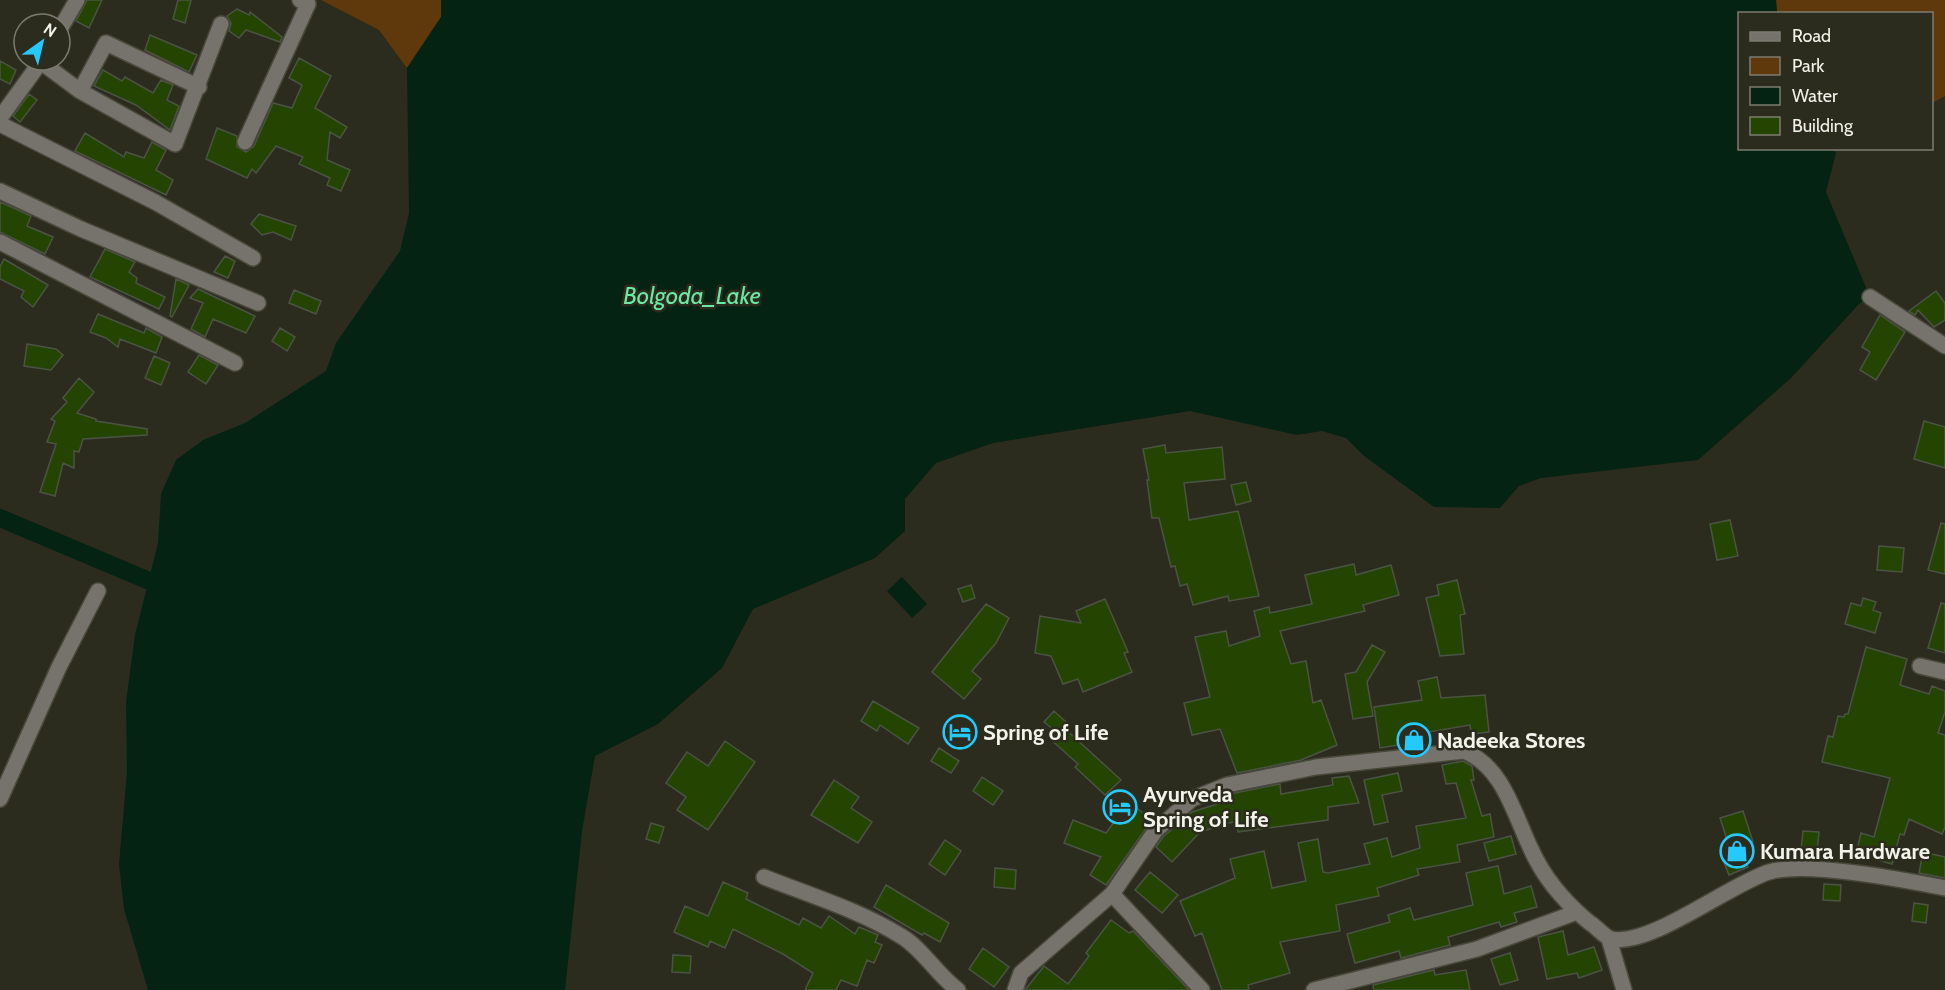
<svg xmlns="http://www.w3.org/2000/svg" width="1945" height="990" viewBox="0 0 1945 990" font-family="Cabin,sans-serif">
<style>
.green{fill:#5f380b}
.water{fill:#042313}
.lines{fill:none;stroke-linecap:round;stroke-linejoin:round}
.canal{stroke:#042313;stroke-width:18}
.building{fill:#244502;stroke:#4b5345;stroke-width:1.5}
.minor-casing{stroke:#48483b;stroke-width:18}
.minor{stroke:#76736c;stroke-width:15}
.labels{text-anchor:middle;dominant-baseline:central;stroke-width:5;stroke-linejoin:round;paint-order:stroke}
.poi-label{font-size:22px;font-weight:bold;fill:#f2f3ea;stroke:#2c2c1e;text-anchor:start}
.water-label{font-size:24px;font-style:italic;fill:#69eaa4;stroke:#2c2c1e}
</style>
<rect width="100%" height="100%" fill="#2c2c1e"/>
<path class="green" d="M321,0H441V17L407,68L379,30Z
M1776,0H1945V96L1932,103V14L1777,13Z"/>
<path class="water" d="M441,0H1776L1777,13L1740,14V148L1832,149L1836,153L1826,192L1870,297L1859,304L1791,378L1698,460L1541,478L1519,486L1500,508L1434,507L1364,456L1346,438L1322,431L1297,435L1190,411L993,443L936,463L905,499V531L875,558L753,609L722,668L658,724L595,756L582,831L565,990H148L124,909L119,864L127,772L126,702L135,635L158,543L161,494L176,460L203,440L245,423L326,371L336,343L400,251L409,213L407,68L441,17Z
M902,577L927,604L912,618L887,591Z"/>
<g class="lines">
<path class="canal" d="M0,518L147,580"/>
</g>
<path class="building" d="M87,0H102L89,28L76,21Z
M178,0H191L185,23L173,19Z
M237,9L249,15L250,12L282,37L280,42L246,30L239,38L229,31L231,23L227,16Z
M150,35L197,55L189,72L145,50Z
M299,58L331,76L315,108L347,127L340,138L330,132L327,160L350,170L341,191L327,185L330,178L299,164L303,157L276,146L256,173L252,169L247,178L206,159L217,128L237,136V147L246,152L254,146L273,103L292,108L302,85L289,78Z
M0,61L16,70L10,84L0,79Z
M103,70L122,81L125,77L153,93L161,80L173,85L167,100L179,106L170,130L136,105L94,86Z
M29,94L37,100L20,122L13,116Z
M85,133L124,157L126,152L144,158L152,142L166,150L156,170L173,180L166,195L75,151Z
M0,202L31,216L27,226L53,237L45,254L0,232Z
M259,214L296,226L291,240L273,232L262,235L251,224Z
M105,249L135,262L129,272L137,278L136,283L165,297L159,309L90,277Z
M225,256L235,261L228,278L214,272Z
M4,259L48,285L33,307L21,297L24,291L0,279V267Z
M176,279L189,285L172,317L170,316Z
M198,289L255,316L246,333L213,319L205,337L191,329L203,303L190,298Z
M294,290L321,301L316,314L289,303Z
M1936,291L1945,303V320L1934,327L1918,310L1915,315L1909,311Z
M98,314L144,333L146,328L162,337L156,353L120,339L118,347L106,338L90,332Z
M1880,315L1905,332L1876,380L1860,370L1870,352L1862,347Z
M280,328L295,337L287,351L272,341Z
M27,344L56,349L63,355L51,370L24,366Z
M199,355L218,365L206,384L188,372Z
M154,356L170,363L161,385L145,378Z
M79,378L94,392L77,413L96,419V421L147,429V435L83,439L79,452L74,451V468L63,463L55,496L40,492L56,444L47,442L55,421L51,419L67,402L63,398Z
M1924,421L1945,427V468L1914,459Z
M1165,445L1166,453L1222,447L1225,479L1184,483L1189,520L1238,511L1259,596L1229,601L1228,596L1193,605L1187,584L1180,586L1175,566L1171,567L1159,518H1152L1147,480H1149L1143,449Z
M1246,482L1251,501L1236,505L1231,485Z
M1730,520L1738,556L1717,560L1710,524Z
M1941,523L1945,524V574L1928,570Z
M1879,546L1904,548L1902,572L1877,570Z
M1354,564L1356,575L1391,565L1399,595L1363,605L1365,611L1280,631L1291,664L1306,661L1313,703L1321,700L1337,745L1301,760L1237,773L1220,729L1192,735L1184,703L1210,697L1195,637L1226,631L1229,646L1260,636L1254,611L1269,607L1270,613L1312,604L1305,575Z
M1457,580L1465,614L1460,615L1464,654L1440,656L1426,598L1439,595L1437,585Z
M971,585L975,598L963,602L958,589Z
M1863,598L1876,602L1873,610L1881,613L1875,633L1845,624L1851,603L1861,606Z
M1105,599L1128,652L1124,653L1132,672L1083,692L1078,679L1063,684L1051,656L1035,653L1040,616L1081,623L1076,611Z
M1941,603L1945,604V653L1928,648Z
M986,604L1009,618L996,643L972,671L981,679L964,699L932,672Z
M1372,645L1385,652L1367,682L1373,716L1353,719L1345,674L1356,672Z
M1866,647L1907,659L1900,685L1929,694L1932,686L1945,691V712L1938,733L1945,735V827L1942,834L1909,819L1904,835L1900,834L1892,864L1856,854L1861,833L1874,837L1890,778L1822,762L1828,736L1833,737L1838,716L1844,717L1845,714H1848Z
M1437,677L1441,698L1485,695L1489,732L1471,734L1470,725L1422,733L1423,741L1380,748L1374,707L1422,700L1418,681Z
M873,701L919,728L908,744L880,725L877,731L861,721Z
M1054,711L1066,722L1062,726L1121,780L1105,795L1075,767L1078,764L1048,737L1054,730L1044,722Z
M725,741L755,762L708,830L677,810L686,797L666,783L687,752L708,766Z
M939,748L959,761L951,773L931,761Z
M1463,761L1472,766L1474,780H1471L1482,816L1490,814L1494,837L1457,845L1460,862L1417,869L1419,875L1377,888L1379,896L1336,905L1340,931L1280,942L1290,973L1248,985L1249,990H1222L1202,933L1195,936L1180,901L1235,878L1230,859L1264,851L1272,888L1306,881L1298,843L1318,839L1323,872L1328,873L1370,864L1364,844L1387,838L1392,857L1420,848L1416,826L1466,818L1456,783L1446,784L1442,765Z
M1398,773L1402,791L1382,795L1388,822L1374,825L1364,780Z
M1349,776L1359,803L1328,807V820L1238,832L1236,821L1200,832L1172,862L1156,847L1163,837L1192,812L1227,801L1226,796L1230,794L1280,784L1281,794L1333,785L1332,778Z
M982,777L1003,791L993,805L973,791Z
M834,780L859,797L851,808L872,822L858,843L811,815Z
M1129,802L1152,820L1106,885L1090,875L1101,857L1064,843L1073,820L1106,833Z
M1743,811L1753,842L1730,849L1720,818Z
M651,823L664,827L659,843L646,839Z
M1803,831L1819,832L1817,851L1801,850Z
M1511,836L1516,854L1489,861L1484,843Z
M945,840L961,851L945,875L929,864Z
M1740,847L1748,867L1729,875L1721,855Z
M1923,852L1945,857V878L1919,873Z
M1498,866L1504,894L1531,886L1537,907L1514,913L1517,922L1501,927L1499,922L1448,937L1450,945L1401,958L1399,951L1355,963L1347,934L1390,922L1388,915L1410,908L1414,920L1473,905L1466,873Z
M995,868L1016,870L1015,889L994,887Z
M1150,872L1178,895L1162,913L1135,890Z
M723,882L748,893L746,899L799,925L803,918L821,928L829,916L855,934L859,927L878,935L875,942L882,945L874,963L867,960L857,986L841,980L836,990H805L813,973L783,954L733,929L725,948L710,941L708,947L674,932L685,906L708,916Z
M1824,884L1841,885L1840,901L1823,900Z
M886,885L949,923L940,942L924,933L922,935L874,907Z
M1914,903L1928,905L1926,923L1912,921Z
M1111,920L1129,933L1133,931L1189,990H1025L1044,966L1068,984L1089,956L1086,953Z
M1563,931L1568,955L1594,947L1602,970L1579,978L1577,973L1547,979L1538,937Z
M983,948L1009,967L994,987L969,969Z
M1510,953L1518,980L1500,985L1491,959Z
M673,955L691,956L690,973L672,972Z
M1434,970L1435,975L1466,970L1470,990H1374L1373,985Z"/>
<g class="lines">
<g class="minor-casing">
<path id="minor" d="M60,29L77,0
M41,62L80,91L175,144L221,24
M80,91L106,43L199,87
M0,118L42,60
M0,124L155,202L253,258
M245,142L308,4L300,0
M0,191L81,229L258,303
M0,242L235,363
M1870,297L1945,346
M1920,666L1945,672
M0,799L59,667L98,591
M764,877C809,895 859,910 901,936C923,949 937,975 958,990
M1112,894L1202,990
M1609,939L1624,990
M1015,990L1021,973L1112,894L1156,830L1192,799L1227,785L1316,767L1464,751C1507,768 1516,824 1537,861C1549,884 1570,907 1590,923C1597,927 1605,938 1612,939C1650,947 1730,884 1769,872C1806,861 1905,880 1945,888
M1314,990L1477,949L1577,912"/>
</g>
<use href="#minor" class="minor"/>
</g>
<defs>
<g id="hotel-ring" transform="scale(1.725)"><circle r="9.5" fill="#2c2c1e" stroke="#24c9fe" stroke-width="1.5"/><path d="M-6-4.5h1.5V1H6V5H4.5V3h-9V5H-6ZM-4 0a1.8 1.8 0 1 1 3.6 0ZM.5 0V-2.5h3Q6-2.5 6 0Z" fill="#24c9fe"/></g>
<g id="shop-ring" transform="scale(1.725)"><circle r="9.5" fill="#2c2c1e" stroke="#24c9fe" stroke-width="1.5"/><path d="M-5-2.5h2.3a2.7 3.5 0 0 1 5.4 0H5L5.5 6h-11ZM-1.5-2.5h3a1.5 2.3 0 0 0-3 0Z" fill="#24c9fe"/></g>
</defs>
<g fill-rule="evenodd">
<use href="#hotel-ring" x="960" y="732"/>
<use href="#shop-ring" x="1414" y="740"/>
<use href="#hotel-ring" x="1120" y="807"/>
<use href="#shop-ring" x="1737" y="851"/>
</g>
<g class="labels">
<g class="poi-label">
<text x="983" y="732">Spring of Life</text>
<text x="1437" y="740">Nadeeka Stores</text>
<text x="1143" y="794">Ayurveda<tspan x="1143" dy="25">Spring of Life</tspan></text>
<text x="1760" y="851">Kumara Hardware</text>
</g>
<g class="water-label">
<text x="692" y="295">Bolgoda_Lake</text>
</g>
</g>
<rect x="1738" y="12" width="195" height="138" fill="#2c2c1e" stroke="#7b7c70" stroke-width="1.5"/>
<rect x="1750" y="32" width="30" height="9" fill="#76736c" stroke="#7b7c70" stroke-width="1.5"/>
<text x="1792" y="42" font-size="18" fill="#f2f3ea">Road</text>
<rect x="1750" y="57" width="30" height="18" fill="#5f380b" stroke="#7b7c70" stroke-width="1.5"/>
<text x="1792" y="72" font-size="18" fill="#f2f3ea">Park</text>
<rect x="1750" y="87" width="30" height="18" fill="#042313" stroke="#7b7c70" stroke-width="1.5"/>
<text x="1792" y="102" font-size="18" fill="#f2f3ea">Water</text>
<rect x="1750" y="117" width="30" height="18" fill="#244502" stroke="#7b7c70" stroke-width="1.5"/>
<text x="1792" y="132" font-size="18" fill="#f2f3ea">Building</text>
<g transform="translate(42 42) rotate(34)"><circle r="28" fill="#2c2c1e" stroke="#7b7c70" stroke-width="1.5"/>
<path d="M0-4.5L10 22L0 15L-10 22Z" fill="#24c9fe"/>
<text y="-9" font-size="16" font-weight="bold" text-anchor="middle" fill="#f2f3ea">N</text>
</g>
</svg>
